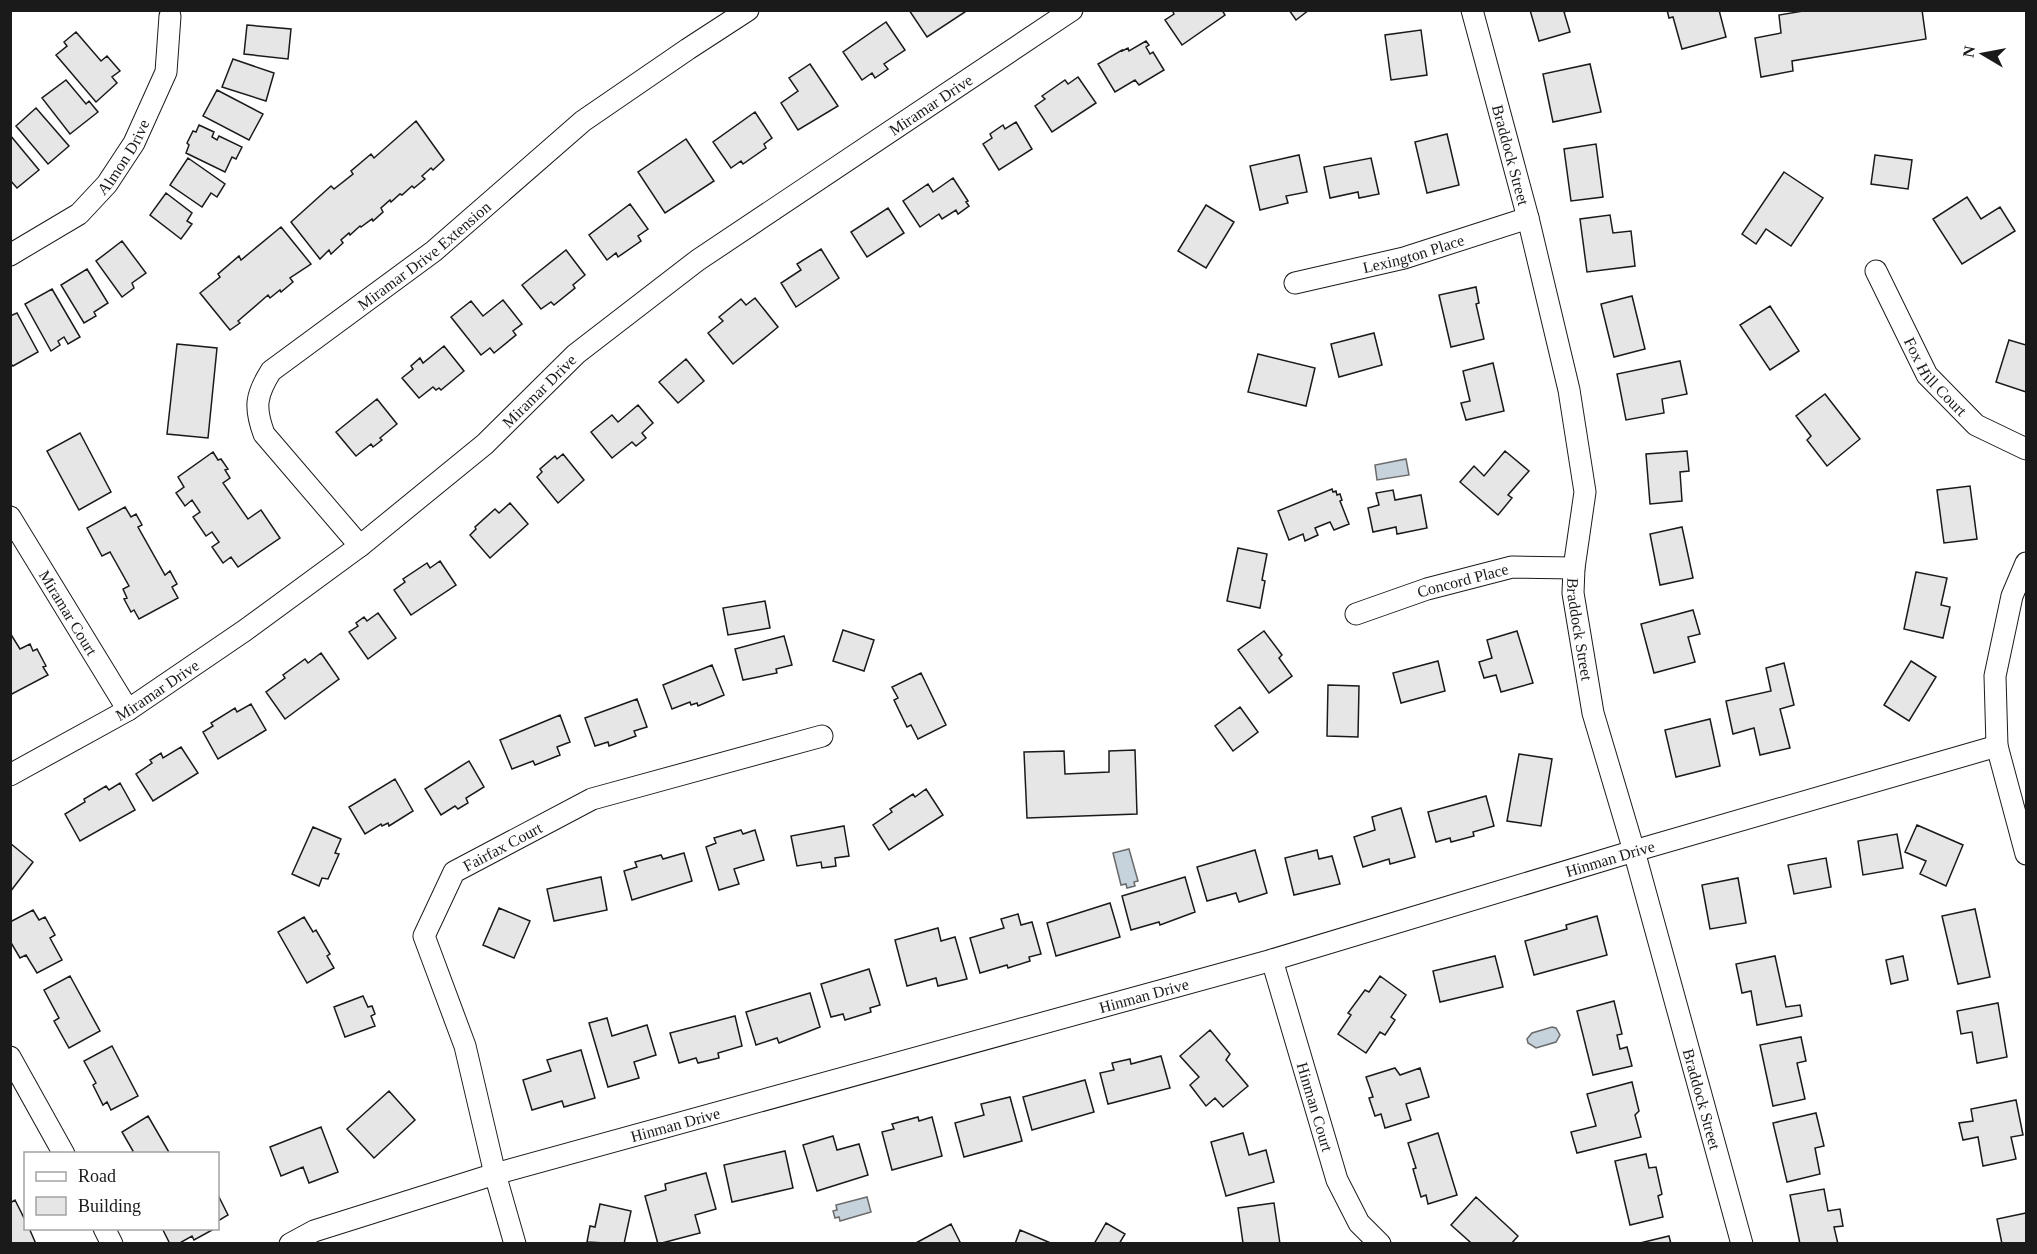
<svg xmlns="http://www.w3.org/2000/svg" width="2037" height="1254" viewBox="0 0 2037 1254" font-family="Georgia,serif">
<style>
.water{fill:#c6d2dc;stroke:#6a6a6a;stroke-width:1.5}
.building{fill:#e6e6e6;stroke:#1a1a1a;stroke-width:1.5}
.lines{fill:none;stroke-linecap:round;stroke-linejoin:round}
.minor-casing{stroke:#1a1a1a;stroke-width:23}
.minor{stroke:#fff;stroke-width:21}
.labels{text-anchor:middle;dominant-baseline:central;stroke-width:4.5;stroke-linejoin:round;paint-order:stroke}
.street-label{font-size:16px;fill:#1a1a1a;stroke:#fff}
</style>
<rect width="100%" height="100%" fill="#fff"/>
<path class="water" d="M1406,459L1409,475L1377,480L1375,465Z
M1129,849L1138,881L1134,882L1135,886L1127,888L1126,884L1121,885L1113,853Z
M1552,1027L1556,1028L1560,1035L1556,1042L1536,1048L1528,1043L1527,1039L1532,1033Z
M867,1197L871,1212L840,1221L839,1217L835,1218L833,1211L837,1210L836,1205Z"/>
<path class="building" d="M909,10H968L927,37Z
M1172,10H1222L1225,15L1182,45L1165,20L1174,14Z
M1289,10H1309L1296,20Z
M1530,10H1570L1564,12L1570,32L1539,41Z
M1667,10H1719L1726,37L1682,49L1673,17L1669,18Z
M1809,10H1922L1926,39L1792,61L1793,71L1761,77L1755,38L1781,33L1779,15Z
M886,22L905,50L884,64L888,69L875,78L872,73L862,80L843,52Z
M247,25L291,29L288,59L244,54Z
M1421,30L1427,75L1391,80L1385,35Z
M76,32L101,61L107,56L120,71L112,77L117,83L96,102L56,55L67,46L64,42Z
M1146,41L1149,45L1146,47L1150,54L1153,52L1164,70L1139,85L1135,80L1115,92L1098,64L1122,50V51L1128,48L1129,51Z
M233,59L274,73L266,101L222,87Z
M810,64L838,106L798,130L781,103L798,91L789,78Z
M1590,64L1601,112L1553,122L1543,74Z
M1078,77L1096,103L1052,132L1035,106L1045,99L1042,96L1065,80L1068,84Z
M66,80L86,104L89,101L98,112L70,134L42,98Z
M217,90L263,114L249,140L203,116Z
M36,108L69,146L48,164L16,126Z
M755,112L772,138L764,144L766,148L743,164L741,161L731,168L713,142Z
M416,121L444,160L433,170L431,168L422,176L425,179L414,188L412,186L402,195L400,194L391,202L390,200L381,208L383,212L373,221L372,219L361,227L360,226L350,235L349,233L341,240L343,243L331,254L329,250L320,259L291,222L331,186L334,189L353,174L351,171L371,154L374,158Z
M1016,122L1032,149L999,170L983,144L992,138L990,134L1003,125L1005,129Z
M199,125L214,132L212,137L217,140L219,136L242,147L236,159L232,157L225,172L186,153L189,145L187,143L193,131L196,132Z
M1447,134L1459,185L1427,193L1415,142Z
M10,135L39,170L17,188L10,180Z
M686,139L714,181L665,213L638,172Z
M1596,144L1603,197L1571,201L1564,149Z
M1299,155L1307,192L1286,196L1288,203L1260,210L1250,166Z
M1875,155L1912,160L1908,189L1871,184Z
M188,158L225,184L217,197L211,193L202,207L170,185Z
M1371,158L1379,194L1359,198L1358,192L1330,198L1324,167Z
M1784,172L1823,198L1791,246L1766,229L1756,244L1742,234Z
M953,178L968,201L966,202L969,206L958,214L956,210L942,219L939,214L920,227L903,201L928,184L933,192Z
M166,193L192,213L187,221L192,224L181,239L150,215Z
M1967,197L1981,219L2000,207L2015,231L1962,264L1933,219Z
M630,204L648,229L638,236L641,241L618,257L616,253L607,260L589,235Z
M1206,205L1234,222L1206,268L1178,251Z
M888,208L904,233L867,257L851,232Z
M1610,215L1613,233L1631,231L1635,266L1587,272L1580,219Z
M281,227L311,264L290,278L293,282L281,292L280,290L270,298L268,295L238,321L240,323L230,330L200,293L220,277L218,274L239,256L241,260Z
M122,241L146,273L132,283L134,288L122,297L96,261Z
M821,249L839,278L796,307L781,283L801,270L797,264Z
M566,250L585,275L573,285L575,288L554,305L551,302L541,309L522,285Z
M87,269L108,303L94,312L96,316L84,323L61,285Z
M1476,287L1479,303L1476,304L1484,339L1451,347L1439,295Z
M52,289L80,337L68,344L64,337L58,341L60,345L51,351L25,304Z
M1632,296L1645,349L1614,357L1601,304Z
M755,298L778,327L733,364L708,333L723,321L719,317L741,299L746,305Z
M503,300L522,324L513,331L516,335L494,353L490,348L481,355L451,317L471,301L483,316Z
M1770,306L1799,351L1770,370L1740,325Z
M17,313L38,352L13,366L10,363V316Z
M1374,333L1382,365L1339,377L1331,344Z
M2009,340L2026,345V392L1996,382Z
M177,344L217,348L208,438L167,434Z
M444,346L464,371L441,390L439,388L436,390L433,387L419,398L402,378L413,369L411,366L420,358L423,363Z
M1258,354L1315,368L1306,406L1248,392Z
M686,359L704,381L678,403L659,382Z
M1680,361L1687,394L1662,399L1664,413L1626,420L1617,374Z
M1493,363L1504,411L1466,420L1461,403L1470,401L1463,371Z
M1825,394L1860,439L1827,466L1807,440L1811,436L1796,416Z
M377,399L397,424L380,438L382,440L373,447L371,444L356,456L336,432Z
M638,405L653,423L642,433L646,438L636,446L632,442L612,458L591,432L612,415L618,422Z
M80,433L111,492L79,510L47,451Z
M1505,451L1529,471L1508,495L1512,498L1498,515L1460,482L1474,466L1484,476Z
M1687,451L1689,471L1680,472L1682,501L1650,504L1646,454Z
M213,452L218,460L221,459L228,469L225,470L230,478L223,483L248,519L261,510L280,538L238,567L231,557L223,563L212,547L219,542L212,532L206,536L193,517L200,512L192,500L185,506L176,493L184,487L178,477Z
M563,454L584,480L558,503L537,477L542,472L540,469L555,456L557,459Z
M1970,486L1977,539L1944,543L1937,490Z
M1332,489L1333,492L1336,491L1337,495L1340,494L1342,500L1340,501L1349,524L1334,530L1330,522L1315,528L1318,535L1305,541L1303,534L1289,540L1278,511Z
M1393,490L1395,500L1421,495L1427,528L1397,534L1396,527L1373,532L1368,508L1379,505L1376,493Z
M510,503L528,524L490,558L470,535L476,529L475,527L495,509L499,513Z
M125,507L131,517L136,514L142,525L138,527L165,575L170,571L177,584L172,587L178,598L139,619L134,610L131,612L124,599L127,598L123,589L129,586L110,552L102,556L87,528Z
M1682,527L1693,578L1660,585L1650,534Z
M1238,548L1267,554L1262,580L1265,581L1260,608L1227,601Z
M440,561L456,585L411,615L394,590L405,582L403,579L427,563L430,568Z
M1916,572L1947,578L1941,605L1950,607L1943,638L1904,629Z
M765,601L770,628L728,635L723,608Z
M1693,610L1700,634L1688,637L1695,662L1654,673L1641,624Z
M378,613L396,638L368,659L349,632L358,626L356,623L364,617L367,621Z
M843,630L874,640L864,671L833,661Z
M1264,631L1282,655L1279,658L1292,676L1269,693L1238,650Z
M1517,631L1533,683L1501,692L1496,675L1484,678L1479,662L1492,658L1487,640Z
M10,633L20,649L30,644L33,651L37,649L46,666L43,667L48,675L10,695Z
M784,636L792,665L776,669L777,673L743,680L735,649Z
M321,653L339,679L285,719L266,692L285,678L283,675L305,659L308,663Z
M1438,661L1445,691L1401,703L1393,673Z
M1911,661L1936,677L1909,721L1884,705Z
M1784,663L1794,705L1780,709L1790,748L1760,755L1754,728L1733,734L1726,701L1771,691L1766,668Z
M712,665L724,695L698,706L697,703L691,705L690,702L672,709L663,685Z
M921,673L946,725L918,739L911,725L907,727L894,700L898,698L892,687Z
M1328,685L1359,686L1358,737L1327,736Z
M637,699L647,727L634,731L636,736L609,746L608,742L595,746L585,718Z
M251,704L266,730L218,759L203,732L213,726L211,723L235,708L237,712Z
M1240,707L1258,732L1233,751L1215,726Z
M560,715L570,742L557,747L560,755L535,765L533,761L512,769L500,740Z
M1710,719L1720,766L1676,777L1665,730Z
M181,747L198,773L153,801L136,774L152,763L150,760L161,753L163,758Z
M1135,750L1137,814L1027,818L1024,752L1064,751L1065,774L1109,772V751Z
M1519,754L1552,759L1541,826L1507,821Z
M469,761L484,787L466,798L468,803L458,809L455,806L441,815L425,789Z
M395,779L413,811L389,826L388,823L382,826L381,824L365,834L349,807Z
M120,783L135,810L80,841L65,814L85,802L84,799L106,786L109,790Z
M926,789L943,815L889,850L873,825L892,812L890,809L913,794L915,797Z
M1486,796L1494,826L1473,832L1474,836L1451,842L1450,838L1436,842L1428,812Z
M1401,808L1415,857L1390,864L1389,859L1363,867L1354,837L1375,830L1372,817Z
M1917,825L1963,845L1946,886L1920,874L1926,861L1905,852Z
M844,826L849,856L835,858L836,866L822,868L821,862L797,866L791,836Z
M313,827L341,839L335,853L339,854L328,879L322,878L319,886L292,874Z
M741,830L743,834L755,830L764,860L734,869L739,884L719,890L706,847L716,843L714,838Z
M1897,834L1903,868L1863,875L1858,841Z
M10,843L33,862L10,892Z
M1255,850L1267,893L1239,902L1236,893L1207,901L1197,867Z
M1317,850L1319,859L1332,856L1340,884L1294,895L1285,858Z
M684,853L692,881L632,900L624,871L637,867L635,862L661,855L663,859Z
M1826,858L1831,887L1794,894L1788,865Z
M601,877L607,910L554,921L547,889Z
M1185,877L1195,912L1160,925L1159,922L1131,930L1122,896Z
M1738,878L1746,923L1710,929L1702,885Z
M1110,903L1120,937L1056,956L1047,923Z
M499,908L530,921L514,958L483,945Z
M1975,909L1990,977L1958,984L1942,916Z
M33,910L39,920L45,917L55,935L50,938L62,960L37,973L26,955L20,958L10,941V922Z
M1018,914L1021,925L1032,922L1041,954L1029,957L1030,961L1008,968L1007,965L980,973L970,938L1004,928L1001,919Z
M1597,916L1607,955L1534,975L1525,941L1567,929L1566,925Z
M304,917L313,932L316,930L330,954L327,956L334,968L307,983L278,932Z
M938,928L941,941L955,937L967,979L938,986L936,978L907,986L895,940Z
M1495,956L1503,987L1440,1002L1433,971Z
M1775,956L1786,1007L1800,1005L1802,1016L1757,1025L1751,991L1742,993L1736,964Z
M1903,956L1908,980L1891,984L1886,960Z
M869,969L880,1005L870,1008L871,1012L845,1020L843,1014L831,1017L821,984Z
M70,976L100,1031L69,1048L54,1021L59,1018L44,990Z
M1380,976L1406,995L1391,1017L1395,1020L1385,1035L1380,1032L1366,1053L1338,1034L1351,1015L1348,1013L1365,990L1369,992Z
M810,993L820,1027L779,1043L777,1038L756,1045L746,1012Z
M363,996L368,1007L372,1006L375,1014L371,1016L375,1026L345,1037L334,1007Z
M1614,1001L1622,1034L1617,1035L1620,1049L1627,1047L1632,1066L1593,1075L1577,1011Z
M1998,1003L2007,1057L1977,1063L1972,1032L1961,1034L1957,1011Z
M735,1016L742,1046L718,1053L719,1058L698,1063L696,1058L679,1063L670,1033Z
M607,1018L612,1036L647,1025L656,1055L634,1062L639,1078L608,1087L589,1023Z
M1210,1030L1230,1054L1226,1060L1248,1086L1223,1107L1215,1098L1206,1106L1190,1085L1199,1077L1180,1056Z
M1801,1037L1806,1061L1797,1063L1805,1099L1773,1106L1760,1045Z
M112,1046L138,1096L111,1110L107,1102L103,1105L93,1085L96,1083L84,1061Z
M581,1050L595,1098L564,1107L562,1101L532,1110L523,1080L551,1071L547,1060Z
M1161,1056L1170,1088L1108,1104L1100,1073L1114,1070L1112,1063L1130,1059L1131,1064Z
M1395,1068L1400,1075L1420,1068L1429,1097L1406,1104L1411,1120L1385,1128L1381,1114L1375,1116L1369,1098L1373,1097L1366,1077Z
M1085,1080L1094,1112L1032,1130L1023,1097Z
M1632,1082L1639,1111L1635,1115L1641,1137L1577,1153L1571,1132L1596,1126L1587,1094Z
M389,1091L415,1120L374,1158L347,1129Z
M1010,1097L1022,1141L964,1157L955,1123L984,1115L981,1104Z
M2016,1100L2023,1135L2011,1137L2016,1159L1983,1166L1978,1137L1963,1140L1959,1123L1973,1121L1971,1109Z
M1816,1113L1824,1146L1815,1148L1820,1174L1787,1182L1773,1123Z
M148,1116L170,1154H131L133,1151L122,1132Z
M918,1117L919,1121L932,1117L942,1156L892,1170L882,1132L894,1129L892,1124Z
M321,1127L338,1172L309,1183L303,1167L281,1176L270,1147Z
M1243,1133L1249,1155L1266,1150L1274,1182L1226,1196L1211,1142Z
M1438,1133L1457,1195L1428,1204L1426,1195L1421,1197L1413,1169L1416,1168L1408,1143Z
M833,1136L837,1150L859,1144L868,1175L817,1191L803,1145Z
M785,1151L793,1188L732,1202L724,1165Z
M1646,1154L1649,1168L1656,1167L1662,1194L1658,1196L1663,1217L1630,1225L1615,1161Z
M706,1173L716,1209L695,1215L700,1233L658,1244L645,1196L666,1190L665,1184Z
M1824,1189L1828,1211L1840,1209L1843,1226L1834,1227L1838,1244H1800L1790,1195Z
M218,1195L228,1215L218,1221Z
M1476,1197L1518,1236L1511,1244H1469L1470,1242L1451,1225Z
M15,1200L26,1222V1228H29L36,1244H10V1203Z
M1274,1203L1280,1244L1243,1243L1238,1208Z
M600,1204L631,1211L624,1244L587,1242L590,1226L595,1227Z
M2026,1213V1244H2002L1997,1219Z
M1106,1223L1125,1234L1119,1244H1094Z
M951,1224L961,1244H914Z
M162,1228H214V1229L194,1240L192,1236L178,1244H170Z
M1020,1230L1053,1244H1015Z
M1669,1236L1671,1244H1636Z"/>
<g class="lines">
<g class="minor-casing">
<g id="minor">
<path id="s1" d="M1472,10L1528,218L1569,390L1585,492L1574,568L1573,593L1593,713L1634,851L1742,1244"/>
<path id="s2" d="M10,255L79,214L107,184L134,143L166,72L170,16"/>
<path id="s3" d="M1876,271L1927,375L1976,425L2026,449"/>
<path id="s4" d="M1295,283L1404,258L1528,218"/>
<path id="s5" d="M10,517L128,710"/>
<path id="s6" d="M360,546L264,434C254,407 256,395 271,371L434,251L583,121L688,49L748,10"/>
<path d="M2026,563L2012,596L1995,676L1997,746L2026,854"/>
<path id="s7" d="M1356,614L1427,589L1512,567L1574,568"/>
<path id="s8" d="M10,775L128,710L244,631L360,546L485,444L576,354L698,260L1072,10"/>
<path id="s9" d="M1272,960L1337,1180L1359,1223L1380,1244"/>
<path d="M10,1057L64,1154"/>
<path d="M104,1228L112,1244"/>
<path id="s10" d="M290,1244L314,1231L495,1174L1272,960L1634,851L1997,746"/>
<path id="s11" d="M515,1244L495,1174L465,1046L424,936L454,872L592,799L822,736"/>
</g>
</g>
<use href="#minor" class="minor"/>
</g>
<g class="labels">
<g class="street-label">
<text stroke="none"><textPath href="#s8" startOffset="1142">Miramar Drive</textPath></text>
<text stroke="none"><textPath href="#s1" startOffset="150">Braddock Street</textPath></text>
<text stroke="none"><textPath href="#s2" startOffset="153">Almon Drive</textPath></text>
<text stroke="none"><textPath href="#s4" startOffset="122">Lexington Place</textPath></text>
<text stroke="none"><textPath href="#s6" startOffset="406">Miramar Drive Extension</textPath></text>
<text stroke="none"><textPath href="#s3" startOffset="122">Fox Hill Court</textPath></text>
<text stroke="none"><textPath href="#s8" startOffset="656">Miramar Drive</textPath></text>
<text stroke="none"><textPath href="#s7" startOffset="112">Concord Place</textPath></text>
<text stroke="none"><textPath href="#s5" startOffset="112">Miramar Court</textPath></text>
<text stroke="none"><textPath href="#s1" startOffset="634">Braddock Street</textPath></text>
<text stroke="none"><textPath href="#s8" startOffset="170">Miramar Drive</textPath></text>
<text stroke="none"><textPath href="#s11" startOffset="447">Fairfax Court</textPath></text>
<text stroke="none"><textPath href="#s10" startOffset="1376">Hinman Drive</textPath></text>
<text stroke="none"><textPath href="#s10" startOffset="890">Hinman Drive</textPath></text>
<text stroke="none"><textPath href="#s1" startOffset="1120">Braddock Street</textPath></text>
<text stroke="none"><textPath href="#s9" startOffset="153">Hinman Court</textPath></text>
<text stroke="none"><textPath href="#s10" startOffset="404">Hinman Drive</textPath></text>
</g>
</g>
<rect width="2037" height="1254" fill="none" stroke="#1a1a1a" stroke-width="24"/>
<rect x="24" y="1152" width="195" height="78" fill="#ffffff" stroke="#a3a3a3" stroke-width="1.5"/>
<rect x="36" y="1172" width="30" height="9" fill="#ffffff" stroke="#a3a3a3" stroke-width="1.5"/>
<text x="78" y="1182" font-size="18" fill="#1a1a1a">Road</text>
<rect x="36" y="1197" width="30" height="18" fill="#e6e6e6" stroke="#a3a3a3" stroke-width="1.5"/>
<text x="78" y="1212" font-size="18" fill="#1a1a1a">Building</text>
<g transform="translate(1983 54) rotate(280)" stroke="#ffffff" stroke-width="4.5" paint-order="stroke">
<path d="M0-4.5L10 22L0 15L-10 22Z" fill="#1a1a1a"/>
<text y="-9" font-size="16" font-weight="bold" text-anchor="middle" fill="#1a1a1a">N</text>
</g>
</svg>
